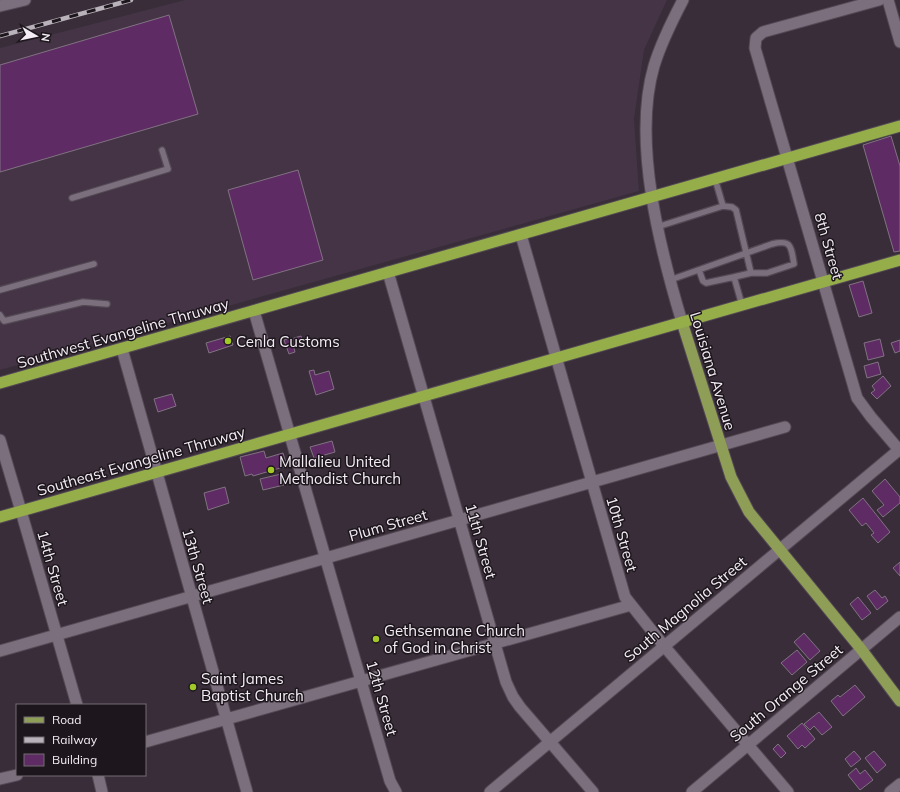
<svg xmlns="http://www.w3.org/2000/svg" width="900" height="792" viewBox="0 0 900 792" font-family="Mulish,sans-serif">
<style>
.built{fill:#443445}
.building{fill:#5e2b64;stroke:#807381}
.lines{fill:none;stroke-linecap:round;stroke-linejoin:round}
.service-casing{stroke:#534954;stroke-width:8}
.minor-casing{stroke:#534954;stroke-width:13}
.tertiary-casing{stroke:#534954;stroke-width:13}
.secondary-casing{stroke:#534954;stroke-width:13}
.primary-casing{stroke:#534954;stroke-width:13}
.trunk-casing{stroke:#534954;stroke-width:13}
.service{stroke:#7c6f7d;stroke-width:5.5}
.minor{stroke:#7c6f7d;stroke-width:11}
.tertiary{stroke:#7c6f7d;stroke-width:11}
.secondary{stroke:#7c6f7d;stroke-width:11}
.primary{stroke:#8f9e56;stroke-width:11}
.trunk{stroke:#95ae49;stroke-width:11}
.rail-casing{stroke:#bab2bb;stroke-width:4.5}
.rail{stroke:#1d171d;stroke-width:3;stroke-dasharray:9;stroke-linecap:butt}
.poi-dot{fill:#a2c928;stroke:#1d171d;stroke-width:1.5}
.labels{text-anchor:middle;dominant-baseline:central;stroke-width:3;stroke-linejoin:round;paint-order:stroke}
.street-label{font-size:15px;fill:#f4edf5;stroke:#1d171d}
.poi-label{font-size:15px;fill:#f4edf5;stroke:#1d171d;text-anchor:start}
</style>
<rect width="100%" height="100%" fill="#382d39"/>
<path class="built" d="M185,0H667L644,50L634,119L639,191L0,370V48Z"/>
<path class="building" d="M169,15L198,114L0,172V65Z
M891,136L900,166V251L894,252L863,145Z
M298,170L323,260L253,280L228,190Z
M863,281L872,313L859,317L849,285Z
M230,336L233,345L209,353L206,343Z
M301,336L304,345L296,347L294,338Z
M291,338L295,352L289,354L284,340Z
M880,339L884,356L868,360L864,343Z
M900,340V351L895,353L891,343Z
M878,362L881,374L867,378L864,366Z
M314,370L315,375L329,371L334,389L316,395L309,371Z
M883,376L891,386L877,399L871,393L875,390L872,386Z
M172,394L176,406L158,412L154,399Z
M332,441L335,452L314,458L310,447Z
M264,451L266,458L283,453L287,466L253,476L252,474L245,476L240,457Z
M281,474L284,485L263,490L260,479Z
M885,479L900,497V503L883,517L877,510L884,505L872,491Z
M225,487L229,503L208,510L204,493Z
M863,498L890,532L878,543L871,535L874,533L866,523L862,526L849,510Z
M900,562V576L893,568Z
M875,590L882,598L885,596L888,601L877,610L867,596Z
M858,597L871,613L862,620L850,604Z
M804,633L820,651L810,660L794,642Z
M797,650L807,662L792,675L781,663Z
M855,685L865,697L843,716L831,701L838,695L840,697Z
M819,712L832,727L822,735L814,726L810,730L804,724Z
M802,723L815,739L805,748L802,745L798,749L787,736Z
M778,744L786,753L781,758L773,749Z
M854,751L861,759L851,767L845,759Z
M874,751L886,765L877,773L865,758Z
M856,768L860,774L865,770L873,780L860,790L848,775Z"/>
<g class="lines">
<g class="service-casing">
<path id="service" d="M715,179L723,206
M72,198L168,169L162,150
M657,227L723,206L732,207L736,210L751,273L734,277L742,305
M699,270L703,281L706,283L734,277
M670,280L772,244C792,239 791,247 794,264L767,273H751
M0,290L94,264
M0,315L4,321L83,302L107,304"/>
</g>
<g class="minor-casing">
<path id="minor" d="M879,0L763,32L756,38L755,48L857,398L871,417L900,451
M888,0L900,42
M0,6L25,0
M521,235L625,597L664,646L788,792
M388,272L506,682L513,697L520,707L593,792
M254,311L390,781L396,792
M122,349L247,792
M21,511L77,705
M0,651L785,427
M145,742L631,605
M98,775L102,792
M0,779L17,775
M490,792L900,449
M692,792L900,617
M890,792L900,784"/>
</g>
<g class="tertiary-casing">
<path id="tertiary" d="M0,440L21,511"/>
</g>
<g class="secondary-casing">
<path id="secondary" d="M682,322C660,249 632,141 654,66C661,43 672,21 683,0"/>
</g>
<g class="primary-casing">
<path id="primary" d="M682,322L731,477L749,512L861,649L900,701"/>
</g>
<g class="trunk-casing">
<path id="trunk" d="M0,383L900,126
M0,517L900,260"/>
</g>
<use href="#service" class="service"/>
<use href="#minor" class="minor"/>
<use href="#tertiary" class="tertiary"/>
<use href="#secondary" class="secondary"/>
<use href="#primary" class="primary"/>
<use href="#trunk" class="trunk"/>
<g class="rail-casing">
<path id="rail" d="M0,36L131,0"/>
</g>
<use href="#rail" class="rail"/>
</g>
<g class="poi-dot">
<circle cx="228" cy="341" r="4"/>
<circle cx="271" cy="470" r="4"/>
<circle cx="376" cy="639" r="4"/>
<circle cx="193" cy="687" r="4"/>
</g>
<g class="labels">
<g class="street-label">
<text transform="translate(829 246) rotate(74)">8th Street</text>
<text transform="translate(123 333) rotate(-16)">Southwest Evangeline Thruway</text>
<text transform="translate(713 371) rotate(73)">Louisiana Avenue</text>
<text transform="translate(141 461) rotate(-16)">Southeast Evangeline Thruway</text>
<text transform="translate(388 525) rotate(-16)">Plum Street</text>
<text transform="translate(622 534) rotate(74)">10th Street</text>
<text transform="translate(481 541) rotate(74)">11th Street</text>
<text transform="translate(198 566) rotate(74)">13th Street</text>
<text transform="translate(53 568) rotate(74)">14th Street</text>
<text transform="translate(685 609) rotate(-40)">South Magnolia Street</text>
<text transform="translate(786 693) rotate(-40)">South Orange Street</text>
<text transform="translate(382 698) rotate(74)">12th Street</text>
</g>
<g class="poi-label">
<text x="236" y="341">Cenla Customs</text>
<text x="279" y="461">Mallalieu United<tspan x="279" dy="17">Methodist Church</tspan></text>
<text x="384" y="630">Gethsemane Church<tspan x="384" dy="17">of God in Christ</tspan></text>
<text x="201" y="678">Saint James<tspan x="201" dy="17">Baptist Church</tspan></text>
</g>
</g>
<rect x="16" y="704" width="130" height="72" fill="#1d171d" stroke="#736d73"/>
<rect x="24" y="717" width="20" height="6" fill="#8f9e56" stroke="#736d73"/>
<text x="52" y="724" font-size="12" fill="#f4edf5">Road</text>
<rect x="24" y="737" width="20" height="6" fill="#bab2bb" stroke="#736d73"/>
<text x="52" y="744" font-size="12" fill="#f4edf5">Railway</text>
<rect x="24" y="754" width="20" height="12" fill="#5e2b64" stroke="#736d73"/>
<text x="52" y="764" font-size="12" fill="#f4edf5">Building</text>
<g transform="translate(36 36) rotate(99)" stroke="#1d171d" stroke-width="3" paint-order="stroke">
<path d="M0-3L7 15L0 10L-7 15Z" fill="#f4edf5"/>
<text y="-6" font-size="11" font-weight="bold" text-anchor="middle" fill="#f4edf5">N</text>
</g>
</svg>
